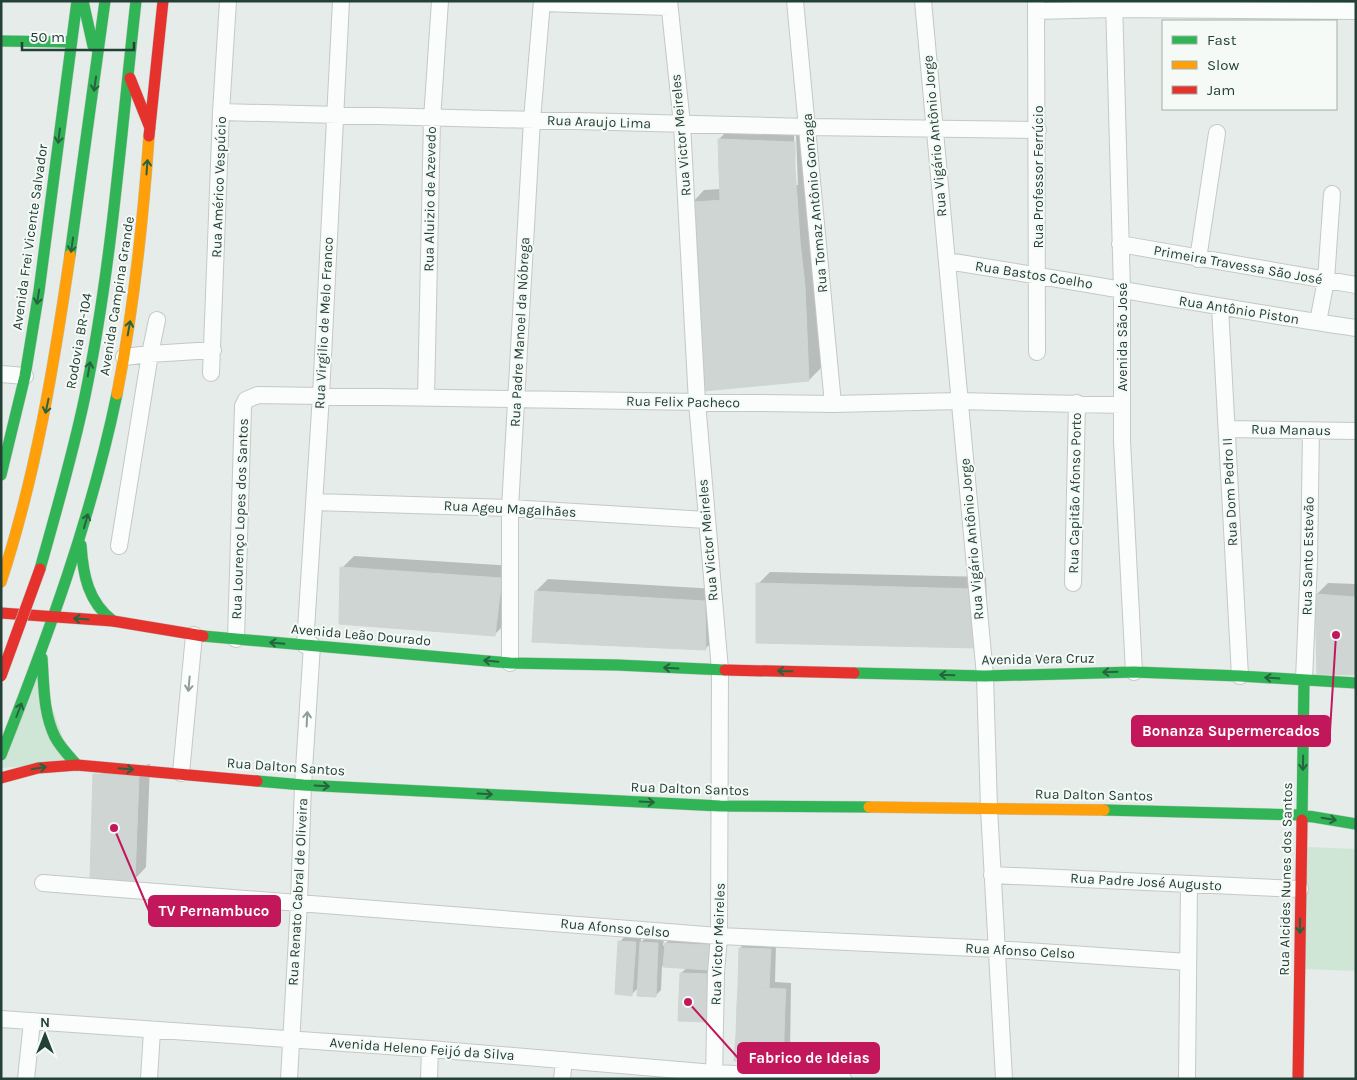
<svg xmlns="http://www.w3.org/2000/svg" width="1357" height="1080" viewBox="0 0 1357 1080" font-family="Karla,sans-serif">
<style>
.green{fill:#cfe5d5}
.shadow{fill:#0003;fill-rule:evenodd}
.building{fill:#ced5d2;stroke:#cfd5d2}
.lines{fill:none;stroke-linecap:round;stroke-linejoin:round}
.street-casing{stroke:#c3c9c6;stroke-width:18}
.fast-casing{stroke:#c2c9c6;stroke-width:12}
.slow-casing{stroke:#c2c9c6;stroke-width:12}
.jam-casing{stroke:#c2c9c6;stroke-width:12}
.street{stroke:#fbfcfc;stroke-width:16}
.fast{stroke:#30b455;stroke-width:11}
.slow{stroke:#ff9f0a;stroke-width:11}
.jam{stroke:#e5322d;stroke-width:11}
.jam-bridge-casing{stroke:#c2cac7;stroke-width:12;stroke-linecap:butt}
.jam-bridge{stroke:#e5322d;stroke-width:11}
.oneway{stroke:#27633f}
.oneway2{stroke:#8f9e99}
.labels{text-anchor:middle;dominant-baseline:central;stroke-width:4;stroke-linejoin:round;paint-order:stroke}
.street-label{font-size:14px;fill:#234036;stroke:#f5faf7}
.leader{fill:none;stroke:#c2185b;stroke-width:2}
.callout-dot{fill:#c2185b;stroke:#f5faf7;stroke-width:2}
.callout{fill:#c2185b;stroke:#c2185b;stroke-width:2}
.callout-label{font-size:15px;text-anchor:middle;font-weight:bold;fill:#fff}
</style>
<rect width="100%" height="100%" fill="#e6ece9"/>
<path class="green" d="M38,668L72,763L1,768Z
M1307,847L1356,849V971L1303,969Z"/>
<path class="shadow" d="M728,130L804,133L816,273L821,368L809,380L692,203L704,190L721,189L719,139ZM794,135H796L798,185H795Z
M354,556L513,566L506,623L494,635L342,568Z
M770,572L986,577L988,635L758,584Z
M548,579L716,589L717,637L705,649L536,591Z
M1328,583L1356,584V674L1316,595Z
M150,764L146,867L134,880L95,775Z
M675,934L718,937L717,1012L681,973L688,967L662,966L661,990L655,996L638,988L632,994L620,942L625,936L641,937V942L647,937L664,938L663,946Z
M746,942L776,943L775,982L791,983L790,1056L784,1062L736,1060L740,948Z"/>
<path class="building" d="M718,139L795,142V169L719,171Z
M795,169L797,196L720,200L719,171Z
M797,196L800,241L695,252L691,202Z
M800,241L805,286L698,297L695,252Z
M805,286L807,333L701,343L698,297Z
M807,333L809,381L703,391L701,343Z
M340,567L502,578L495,636L339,624Z
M756,583L974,589L977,648L756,643Z
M535,591L705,601L706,650L532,642Z
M1315,594L1356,597V675L1317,674Z
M93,774L139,776L135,881L90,879Z
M618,941L636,942L632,996L615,994Z
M640,942L658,943L656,997L637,996Z
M665,943L710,945L709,970L663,967Z
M739,948L771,949L769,988L738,987Z
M680,973L711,974L709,1022L678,1021Z
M738,987L786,989L785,1006L737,1004Z
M737,1004L785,1006L784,1036L736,1035Z
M736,1035L784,1036V1063L734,1061Z"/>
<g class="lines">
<g class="street-casing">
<path id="street" d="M669,1L682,124L697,402L720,670L719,936L716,973L714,1079
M795,1L833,404
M923,1L985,676L989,808L1004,1079
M1036,1L1037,352
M1114,1L1122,290V441L1134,672
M542,3L669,7
M1036,11L1113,9L1356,11
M221,112L808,127L1038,130
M1120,244L1356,285
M1198,259L1217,133
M947,261C1083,282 1219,308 1356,328
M1220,307L1240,676
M1318,322L1326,280L1332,194
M124,357L150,354L213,350
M211,373L221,112L228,1
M1,374L25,376
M426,398L432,119L440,1
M1227,429L1356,431
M314,502L510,508L706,520
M119,546L150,354L157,320
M1073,583L1077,403
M236,639L243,406L246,400L258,395L833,404L959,401L1122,405
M305,645L321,395L341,1
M510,663V508L532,120L542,1
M1304,680L1309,561L1311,431
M181,773L194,635
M992,875L1300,889
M43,883L719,936L997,949L1188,962
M1,1019L430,1049L714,1073L843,1079
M26,1079L32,1021
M149,1079L152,1031
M289,1079L299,902L303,785L312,645
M429,1079L430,1049
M562,1079L564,1060
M1187,1079L1189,884"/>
</g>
<g class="fast-casing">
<path id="fast" d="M83,1L93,46
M1,41L71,42
M70,255L105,1
M1,475L25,376L39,291L77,1
M81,545C83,575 88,602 113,621
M40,569C56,512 73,454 85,396C112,266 121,133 136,1
M203,636L510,663L617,665L725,670
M42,658C44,684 43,713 55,737C60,747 69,756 77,765
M854,673L985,676L1134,672L1240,676L1356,683
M1,755C48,636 91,519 117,394
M257,781L303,785L720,806L869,807
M1104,810L1302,815L1356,824
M1302,820L1304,680"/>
</g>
<g class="slow-casing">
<path id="slow" d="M117,394C134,308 143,222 149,136
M1,582C36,475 54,365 70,255
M869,807L1104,810"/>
</g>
<g class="jam-casing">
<path id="jam" d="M130,78L150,128
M149,136L163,1
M1,613L113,621L203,636
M725,670L854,673
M1,778L38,768L77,765L257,781
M1298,1079L1302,820"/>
</g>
<use href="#street" class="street"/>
<use href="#fast" class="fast"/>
<use href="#slow" class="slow"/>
<use href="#jam" class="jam"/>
<g class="jam-bridge-casing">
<path id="jam-bridge" d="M1,676L40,569"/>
</g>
<use href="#jam-bridge" class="jam-bridge"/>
</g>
<defs><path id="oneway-shaft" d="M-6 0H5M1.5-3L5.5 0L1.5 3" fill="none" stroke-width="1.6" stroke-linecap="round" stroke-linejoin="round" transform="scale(1.25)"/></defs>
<g class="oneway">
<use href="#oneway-shaft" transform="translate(95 84) rotate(98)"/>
<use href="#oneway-shaft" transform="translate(59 136) rotate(97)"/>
<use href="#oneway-shaft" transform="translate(147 167) rotate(-86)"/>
<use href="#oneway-shaft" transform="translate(72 245) rotate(98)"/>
<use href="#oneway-shaft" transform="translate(38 297) rotate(99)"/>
<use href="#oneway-shaft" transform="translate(129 328) rotate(-80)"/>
<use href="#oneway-shaft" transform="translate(89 369) rotate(-80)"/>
<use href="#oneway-shaft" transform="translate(47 406) rotate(102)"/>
<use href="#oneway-shaft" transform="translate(86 521) rotate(-74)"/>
<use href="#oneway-shaft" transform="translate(81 619) rotate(-176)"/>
<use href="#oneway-shaft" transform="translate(277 643) rotate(-175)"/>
<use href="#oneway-shaft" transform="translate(491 661) rotate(-175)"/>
<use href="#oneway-shaft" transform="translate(671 668) rotate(-177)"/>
<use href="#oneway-shaft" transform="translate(785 671) rotate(-179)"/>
<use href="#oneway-shaft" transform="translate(1110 672) rotate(178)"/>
<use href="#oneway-shaft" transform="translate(947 675) rotate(-178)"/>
<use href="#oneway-shaft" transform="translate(1272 678) rotate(-176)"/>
<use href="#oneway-shaft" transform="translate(19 710) rotate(-69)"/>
<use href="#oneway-shaft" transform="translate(1303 763) rotate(91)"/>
<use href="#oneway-shaft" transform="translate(39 768) rotate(-9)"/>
<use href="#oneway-shaft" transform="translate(126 769) rotate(5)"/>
<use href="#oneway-shaft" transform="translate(322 786) rotate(3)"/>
<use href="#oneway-shaft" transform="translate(485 794) rotate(3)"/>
<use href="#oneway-shaft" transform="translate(647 802) rotate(3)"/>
<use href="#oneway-shaft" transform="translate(1329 819) rotate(10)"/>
<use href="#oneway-shaft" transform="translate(1300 926) rotate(91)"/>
</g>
<g class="oneway2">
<use href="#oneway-shaft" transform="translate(189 684) rotate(95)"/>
<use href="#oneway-shaft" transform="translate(307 719) rotate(-87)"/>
</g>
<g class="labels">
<g class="street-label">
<text transform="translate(599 122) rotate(2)">Rua Araujo Lima</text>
<text transform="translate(681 135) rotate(-95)">Rua Victor Meireles</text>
<text transform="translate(935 136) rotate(-95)">Rua Vigário Antônio Jorge</text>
<text transform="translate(1038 177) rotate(-90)">Rua Professor Ferrúcio</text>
<text transform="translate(219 187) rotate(-88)">Rua Américo Vespúcio</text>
<text transform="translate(430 199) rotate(-89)">Rua Aluizio de Azevedo</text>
<text transform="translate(815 203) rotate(-95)">Rua Tomaz Antônio Gonzaga</text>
<text transform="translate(30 237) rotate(-82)">Avenida Frei Vicente Salvador</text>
<text transform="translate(1238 265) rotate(10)">Primeira Travessa São José</text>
<text transform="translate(1034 275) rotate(9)">Rua Bastos Coelho</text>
<text transform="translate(117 296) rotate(-81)">Avenida Campina Grande</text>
<text transform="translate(1239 310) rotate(9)">Rua Antônio Piston</text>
<text transform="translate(324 323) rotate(-87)">Rua Virgilio de Melo Franco</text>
<text transform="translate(520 332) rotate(-87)">Rua Padre Manoel da Nóbrega</text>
<text transform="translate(1122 337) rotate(-90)">Avenida São José</text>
<text transform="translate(79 341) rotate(-80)">Rodovia BR-104</text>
<text transform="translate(683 402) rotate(1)">Rua Felix Pacheco</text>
<text transform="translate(1291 430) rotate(1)">Rua Manaus</text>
<text transform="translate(1230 492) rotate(-93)">Rua Dom Pedro II</text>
<text transform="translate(1075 493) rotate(-89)">Rua Capitão Afonso Porto</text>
<text transform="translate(510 509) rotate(3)">Rua Ageu Magalhães</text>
<text transform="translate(240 519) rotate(-88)">Rua Lourenço Lopes dos Santos</text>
<text transform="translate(972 539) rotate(-95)">Rua Vigário Antônio Jorge</text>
<text transform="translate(708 540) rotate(-95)">Rua Victor Meireles</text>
<text transform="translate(1308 556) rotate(-89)">Rua Santo Estevão</text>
<text transform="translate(361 635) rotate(5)">Avenida Leão Dourado</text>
<text transform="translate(1038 659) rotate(-1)">Avenida Vera Cruz</text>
<text transform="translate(286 767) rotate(4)">Rua Dalton Santos</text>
<text transform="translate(690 789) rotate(2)">Rua Dalton Santos</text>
<text transform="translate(1094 795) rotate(1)">Rua Dalton Santos</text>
<text transform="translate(1286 879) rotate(-89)">Rua Alcides Nunes dos Santos</text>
<text transform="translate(1146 882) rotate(3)">Rua Padre José Augusto</text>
<text transform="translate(298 892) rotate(-87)">Rua Renato Cabral de Oliveira</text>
<text transform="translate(615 928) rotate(5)">Rua Afonso Celso</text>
<text transform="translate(718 944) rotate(-88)">Rua Victor Meireles</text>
<text transform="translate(1020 951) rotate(3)">Rua Afonso Celso</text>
<text transform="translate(422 1049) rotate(4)">Avenida Heleno Feijó da Silva</text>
</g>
</g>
<path class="leader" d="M1336 635L1330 731M114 828L149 911M688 1002L738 1058"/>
<g class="callout-dot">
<circle cx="1336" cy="635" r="5"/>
<circle cx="114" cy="828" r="5"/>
<circle cx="688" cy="1002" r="5"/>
</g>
<g class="callout">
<rect x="1132" y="716" width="198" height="30" rx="5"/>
<rect x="149" y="896" width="131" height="30" rx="5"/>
<rect x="738" y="1043" width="141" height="30" rx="5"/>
</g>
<g class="callout-label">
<text x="1231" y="736">Bonanza Supermercados</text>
<text x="214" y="916">TV Pernambuco</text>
<text x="809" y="1063">Fabrico de Ideias</text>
</g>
<rect width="1357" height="1080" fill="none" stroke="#234036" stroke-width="5"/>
<rect x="1162" y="20" width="175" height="90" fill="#f5faf7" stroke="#a1b0aa"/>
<rect x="1172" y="36" width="25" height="8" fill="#30b455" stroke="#a1b0aa"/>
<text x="1207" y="45" font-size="15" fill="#234036">Fast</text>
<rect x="1172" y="61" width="25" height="8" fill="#ff9f0a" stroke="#a1b0aa"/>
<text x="1207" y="70" font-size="15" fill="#234036">Slow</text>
<rect x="1172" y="86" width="25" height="8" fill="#e5322d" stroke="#a1b0aa"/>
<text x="1207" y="95" font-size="15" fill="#234036">Jam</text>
<g transform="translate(45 1035)" stroke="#f5faf7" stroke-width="4" paint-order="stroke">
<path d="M0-4L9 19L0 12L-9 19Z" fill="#234036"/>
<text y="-8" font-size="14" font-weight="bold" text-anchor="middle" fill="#234036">N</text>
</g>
<path d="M22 42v8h112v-8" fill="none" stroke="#234036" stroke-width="2.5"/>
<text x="30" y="42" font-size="15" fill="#234036" stroke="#f5faf7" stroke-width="4" paint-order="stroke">50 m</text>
</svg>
